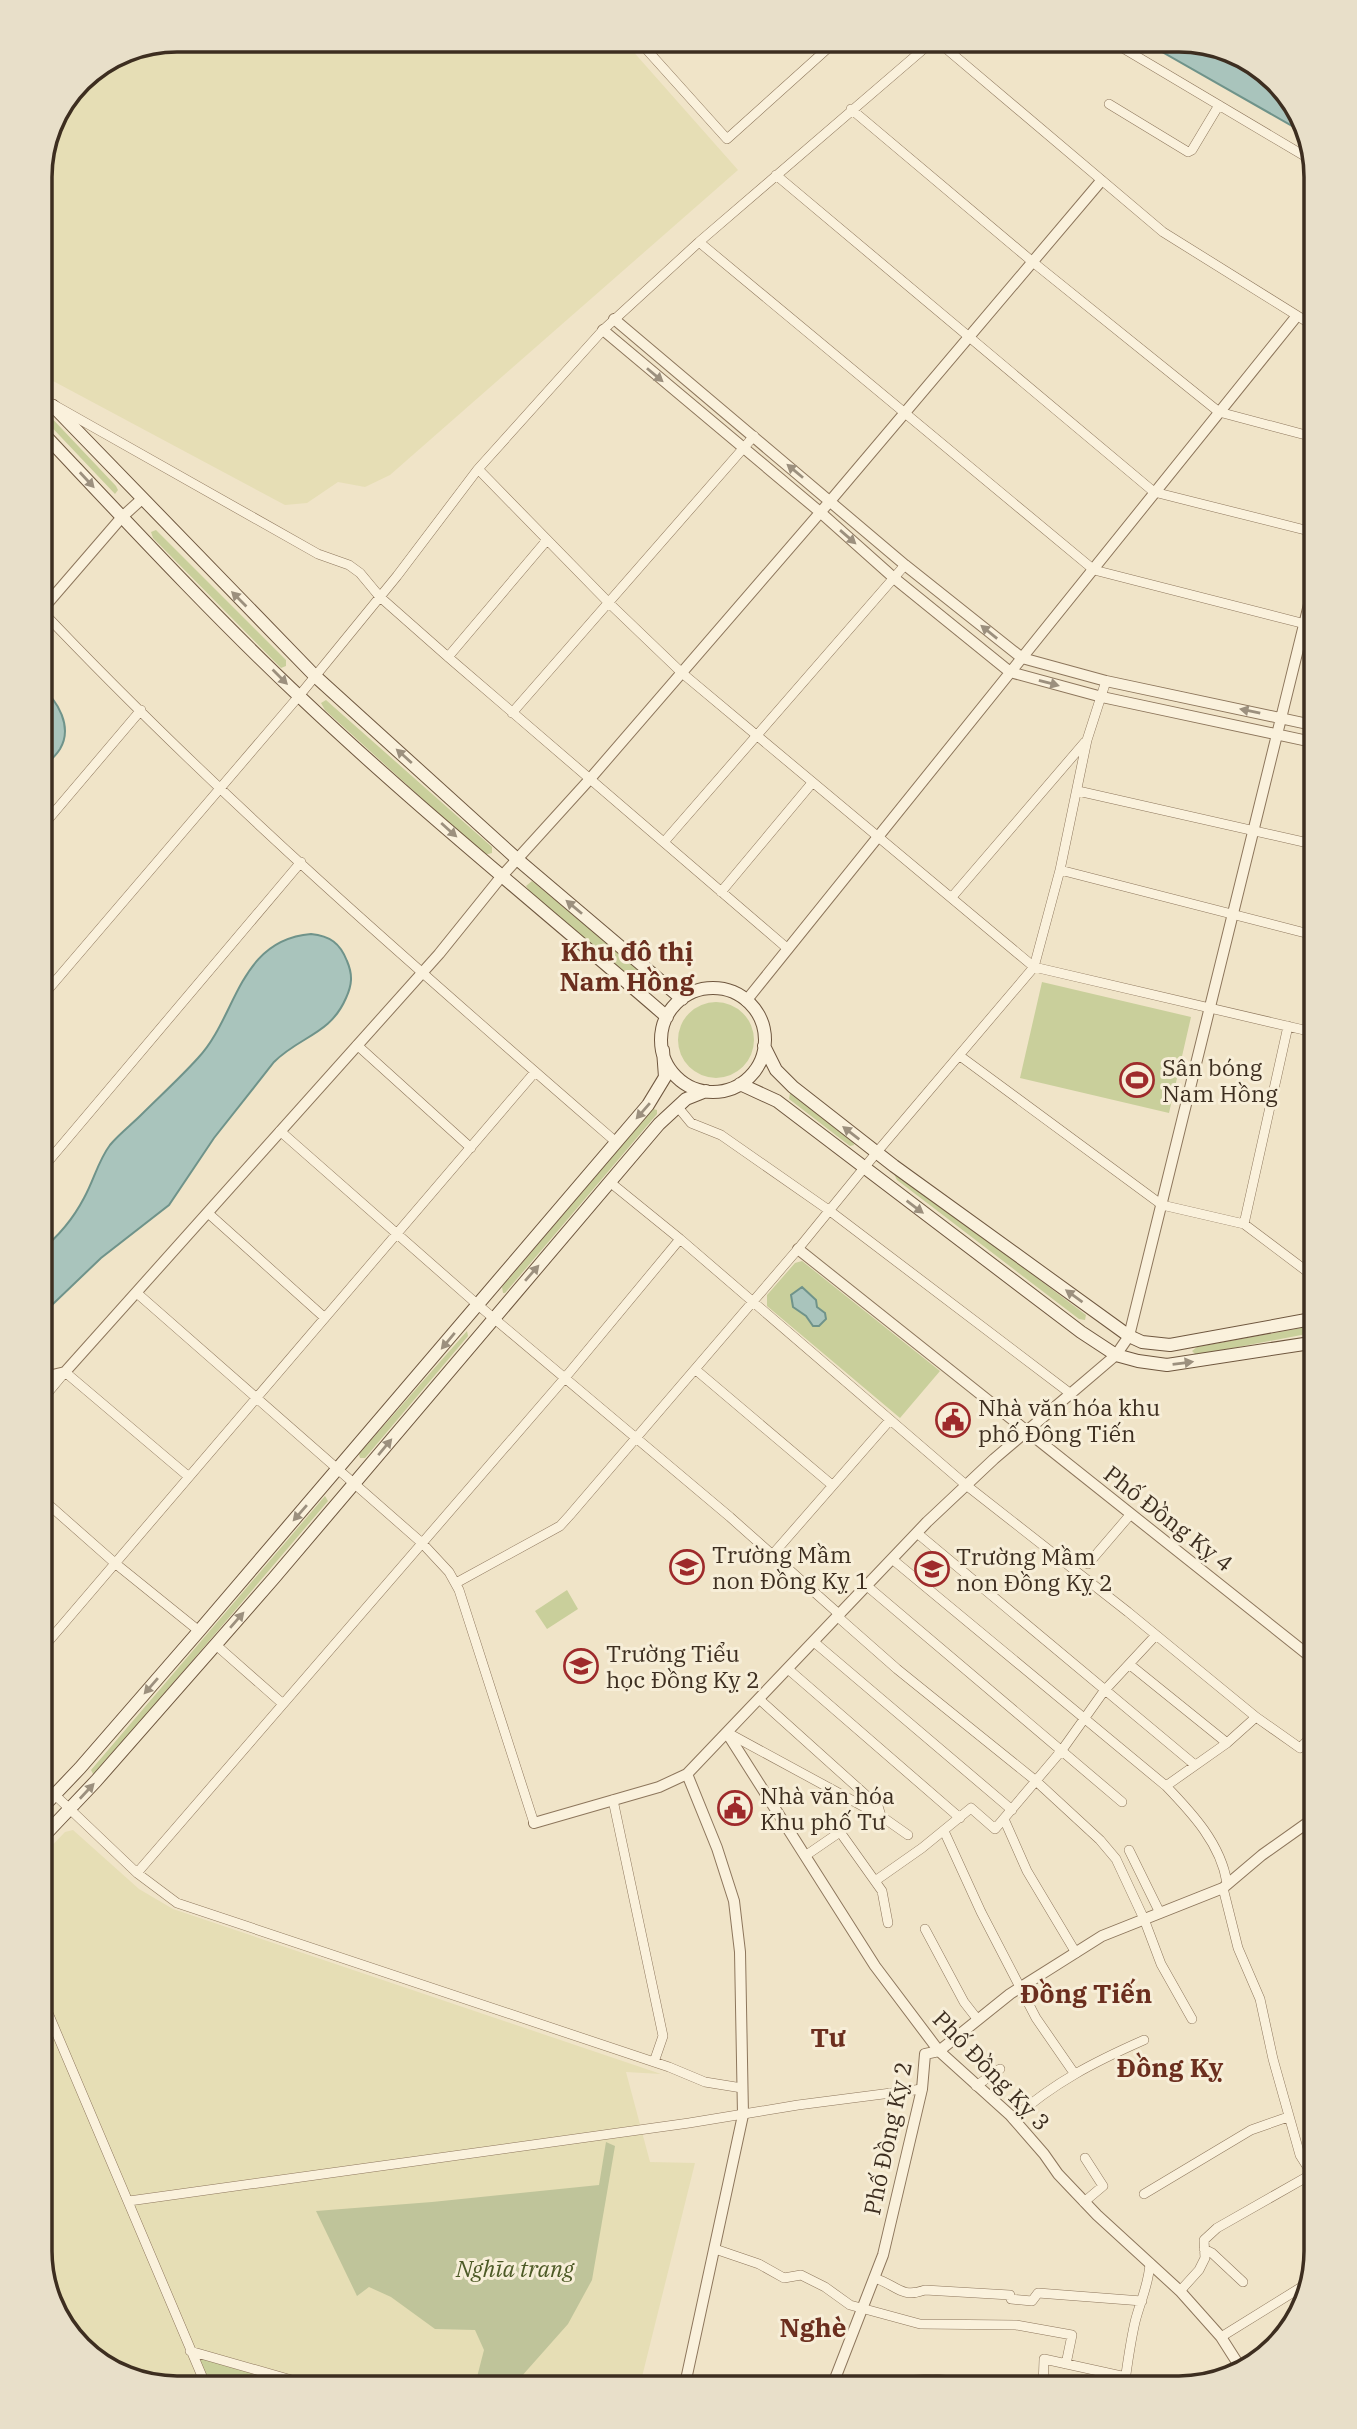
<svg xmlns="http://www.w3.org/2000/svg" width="1357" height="2429" viewBox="0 0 1357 2429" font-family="'IBM Plex Serif',serif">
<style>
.farmland{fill:#e6deb5}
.green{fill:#c9cf9b}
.cemetery{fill:#bfc49a}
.water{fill:#a9c4bc;stroke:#6f938a;stroke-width:2}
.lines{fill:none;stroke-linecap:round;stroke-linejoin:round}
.minor-casing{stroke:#8d765c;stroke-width:10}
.tertiary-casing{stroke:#8d765c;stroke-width:12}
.secondary-casing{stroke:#6f573f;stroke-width:14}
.minor{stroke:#faf1dc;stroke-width:9}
.tertiary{stroke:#faf1dc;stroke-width:10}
.secondary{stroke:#faf1dc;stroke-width:12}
.oneway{fill:#9c907e}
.labels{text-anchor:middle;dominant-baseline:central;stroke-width:6;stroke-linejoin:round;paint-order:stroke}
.poi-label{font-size:23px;fill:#3d2e20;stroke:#f7eed8;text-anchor:start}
.street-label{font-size:23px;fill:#3d2e20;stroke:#f7eed8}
.park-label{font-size:23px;font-style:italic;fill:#4d5a26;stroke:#f7eed8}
.quarter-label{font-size:26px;font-weight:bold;fill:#6b2e1e;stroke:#f7eed8}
.rim{fill:none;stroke:#3d2e20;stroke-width:3.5}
</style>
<rect width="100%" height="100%" fill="#f0e4c8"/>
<path class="farmland" d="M178,40H623L738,170L390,475L365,487L338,482L307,503L285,505L40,374L41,169L51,125L81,80L125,51Z
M73,1830L139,1889L173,1909L661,2074L626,2072L650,2162L695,2163L639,2389L169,2388L101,2365L51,2304L40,2251V1858L65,1832Z"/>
<path class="green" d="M45,411L116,486L118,490L115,494L42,417L41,414Z
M156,530L286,660V666L281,668L153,538L151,532Z
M326,700L492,847V853L484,855L325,710L321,703Z
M532,881L647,976L648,984L641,986L530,892L526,886Z
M1042,982L1191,1017L1169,1113L1020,1078Z
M678 1040a38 38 0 1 1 76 0a38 38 0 1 1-76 0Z
M790,1093L853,1140L854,1145L850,1146L789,1099Z
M653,1109L657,1110V1114L505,1293H503L502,1287Z
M897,1172L1086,1315L1085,1320L1079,1319L897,1180L894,1174Z
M802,1261L940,1371L900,1418L767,1306V1295L795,1263Z
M1313,1326H1317V1332L1196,1355L1192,1351L1197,1347Z
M467,1331L468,1336L365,1458H360L359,1454Z
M325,1496L328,1501L95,1775L93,1774L91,1770Z
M567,1590L578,1609L547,1629L535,1611Z
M190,2351L323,2389L207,2388Z"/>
<path class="cemetery" d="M606,2142L615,2146L592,2280L568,2324L513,2386L477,2377L484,2350L475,2330L435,2329L391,2297L369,2287L357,2296L316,2211L432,2202L599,2185Z"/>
<path class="water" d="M1143,41H1189L1263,68L1306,125L1308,135Z
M40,687C58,700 73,727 60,749C55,757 47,764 40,770Z
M311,934C330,936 340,943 347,961C353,975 352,985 346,998C330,1035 300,1036 274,1062L214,1138L169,1205L101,1258L52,1305L40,1312V1251C59,1236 73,1219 84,1198C94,1180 98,1161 110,1145C119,1134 131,1125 141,1115C160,1096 180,1078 198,1058C237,1017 238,940 311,934Z
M802,1287L816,1300L817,1307L825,1313L826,1319L819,1326H813L806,1316L793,1307L791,1295Z"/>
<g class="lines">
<g class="minor-casing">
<path id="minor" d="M638,40L727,139L837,40
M936,40L1163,232L1317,328
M1121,47L1313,161
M1109,104L1188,152L1192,150L1219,105
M851,109L1034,263L1219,412L1317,438
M776,175L1154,492L1317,533
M699,242L1094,570L1317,627
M40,397L318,554L349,565L360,573L380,597L448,657L788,949
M478,469L610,604L682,673L1034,967L1317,1033
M40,609C219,798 420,972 616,1142
M448,657L547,540
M512,713L754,436
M1078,791L1317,845
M40,829L141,710
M664,842L905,565
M1060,870L1317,936
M721,892L812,783
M952,897L1085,742
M40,999L299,696L397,576L478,469L603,330L699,242L934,40
M357,1045L471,1148
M960,1056L1162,1205L1244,1224L1317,1279
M677,1106L691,1123L721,1135L830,1211L1071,1394
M280,1131L478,1305L730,1517L840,1615
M40,1171L301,862
M611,1183L680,1239L966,1485L1128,1612L1256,1717L1300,1748L1317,1731
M208,1213L325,1318
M1244,1224L1288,1026
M138,1294L422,1543L449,1572L459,1590L534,1823
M696,1370L832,1485
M40,1402L65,1372L189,1477
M40,1497L116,1564L199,1631
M917,1533L1195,1765
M773,1554L890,1420
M892,1559L1166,1786C1192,1813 1221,1844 1227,1883
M1088,1564L1130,1515
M456,1583L560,1526L570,1515L798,1249L877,1152L1034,967L1060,870L1087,740L1106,681
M867,1586L1122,1802
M838,1617L897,1669L1036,1781L1100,1840L1116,1859L1144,1919L1161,1964L1192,2019
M53,1636L535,1072
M814,1642L1012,1810
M216,1645L283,1704
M40,1651L53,1636L40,1625
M1129,1664L1227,1743
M788,1669L960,1818
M759,1699L878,1806L881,1816
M728,1733L881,1816L908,1835
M1166,1786L1227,1743L1256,1717
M55,1795L137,1873L177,1903L669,2067L705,2082L742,2088
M613,1800L663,2036L654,2062
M1004,1819L1027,1871L1076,1953
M944,1831L981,1912L1036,2018L1074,2073
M1129,1850L1160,1913
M805,1856L840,1832L882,1891L888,1923
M137,1873L564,1379L680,1239
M875,1881L922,1848L971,1808L995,1829L1062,1750L1104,1691L1156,1635
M1223,1888L1238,1948L1260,1999L1273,2059L1300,2155L1312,2174
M925,1929L964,2002L978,2020
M40,1994L207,2388
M976,2086L1000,2069
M1013,2119C1053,2083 1094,2062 1144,2040
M1144,2194L1251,2130L1288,2117
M129,2201L689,2123L798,2105L922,2089
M1084,2202L1103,2186L1085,2158
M715,2249L759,2264L784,2278L801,2275L825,2287L850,2305L920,2324L1016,2325L1072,2335L1066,2364
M1204,2249L1212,2253L1243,2282
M874,2278C896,2284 900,2299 925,2290L1010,2295L1011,2299L1032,2301L1038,2293L1142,2301
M1180,2291L1199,2270L1205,2258L1204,2240L1217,2228L1312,2174L1316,2175
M1221,2337L1308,2283
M190,2351L323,2389
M913,2389L914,2380L933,2379L1043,2388L1044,2359L1126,2377
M1124,2389C1127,2366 1130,2344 1135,2322C1140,2302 1149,2284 1150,2263"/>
</g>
<g class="tertiary-casing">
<path id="tertiary" d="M614,319L905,565L1022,658L1106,681L1317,726
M603,330L820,512L894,578L1010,672L1102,697L1317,743
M40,612L122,517L143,498
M746,1001L1296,317
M798,1249L1317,1662
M40,1378L65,1372L439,954L501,877L589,780L831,500L1101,181
M727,1733L875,1966L939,2051L1010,2115L1044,2154L1058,2174L1097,2215L1180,2291L1221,2337L1242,2370
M534,1823L659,1787L687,1774L927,1522L994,1459L1116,1355L1129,1336L1317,572
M684,2389L743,2115L740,1952L734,1901L717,1848L687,1774
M831,2389L883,2255L922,2089L925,2054L939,2051L1010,1994L1102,1936L1223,1888L1262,1855L1317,1816"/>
</g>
<g class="secondary-casing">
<path id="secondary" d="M53,406L315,676L517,859L682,999
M40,430C125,520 209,611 299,696C417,808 544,910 667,1017
M661 1040a52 52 0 1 1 104 0a52 52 0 1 1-104 0Z
M764,1046L776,1070L793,1087L894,1166L1129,1336L1142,1342L1170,1345L1317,1318
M740,1084L777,1101L1081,1332L1116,1355L1138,1361L1167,1365L1317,1342
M40,1810L80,1768L199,1631L648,1105L665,1077L663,1050
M40,1840L96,1781L274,1578L659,1124L686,1099L706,1091"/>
</g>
<use href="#minor" class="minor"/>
<use href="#tertiary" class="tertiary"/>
<use href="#secondary" class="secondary"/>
</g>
<defs><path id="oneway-solid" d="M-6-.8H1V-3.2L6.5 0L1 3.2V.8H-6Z" transform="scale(1.75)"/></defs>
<g class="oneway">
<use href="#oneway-solid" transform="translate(655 375) rotate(40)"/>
<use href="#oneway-solid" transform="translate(795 471) rotate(-140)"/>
<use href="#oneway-solid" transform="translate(87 480) rotate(47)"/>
<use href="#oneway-solid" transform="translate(848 537) rotate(41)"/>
<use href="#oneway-solid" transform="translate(239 599) rotate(-135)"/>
<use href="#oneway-solid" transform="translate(989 632) rotate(-141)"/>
<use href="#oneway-solid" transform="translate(280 677) rotate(45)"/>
<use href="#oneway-solid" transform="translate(1049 683) rotate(15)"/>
<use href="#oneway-solid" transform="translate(1250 711) rotate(-168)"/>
<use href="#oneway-solid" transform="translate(404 756) rotate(-138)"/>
<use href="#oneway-solid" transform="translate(449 830) rotate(42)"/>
<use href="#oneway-solid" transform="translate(574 907) rotate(-140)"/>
<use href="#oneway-solid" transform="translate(643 1111) rotate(131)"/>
<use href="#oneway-solid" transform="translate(851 1133) rotate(-142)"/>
<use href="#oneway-solid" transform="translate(915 1207) rotate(37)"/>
<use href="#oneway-solid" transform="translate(532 1273) rotate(-49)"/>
<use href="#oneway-solid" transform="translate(1074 1296) rotate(-144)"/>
<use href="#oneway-solid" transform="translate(448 1341) rotate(130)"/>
<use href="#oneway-solid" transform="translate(1183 1363) rotate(-7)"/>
<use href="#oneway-solid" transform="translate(385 1447) rotate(-50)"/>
<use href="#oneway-solid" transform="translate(300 1513) rotate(131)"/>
<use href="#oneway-solid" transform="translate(237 1620) rotate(-49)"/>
<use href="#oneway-solid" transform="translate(151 1686) rotate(131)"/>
<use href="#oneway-solid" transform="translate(87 1791) rotate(-47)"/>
</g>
<defs>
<g id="stadium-ring" transform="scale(1.75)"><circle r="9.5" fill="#f7eed8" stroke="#9e2a2b" stroke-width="1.5"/><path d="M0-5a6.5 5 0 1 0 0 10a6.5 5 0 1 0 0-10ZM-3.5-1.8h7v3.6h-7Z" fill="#9e2a2b"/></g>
<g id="civic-ring" transform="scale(1.75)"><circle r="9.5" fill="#f7eed8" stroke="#9e2a2b" stroke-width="1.5"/><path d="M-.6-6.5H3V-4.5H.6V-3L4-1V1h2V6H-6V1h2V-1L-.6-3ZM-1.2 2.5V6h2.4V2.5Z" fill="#9e2a2b"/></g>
<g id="school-ring" transform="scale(1.75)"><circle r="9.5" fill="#f7eed8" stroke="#9e2a2b" stroke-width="1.5"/><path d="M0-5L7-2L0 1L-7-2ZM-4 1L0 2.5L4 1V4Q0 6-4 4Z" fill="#9e2a2b"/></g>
</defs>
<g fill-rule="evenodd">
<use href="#stadium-ring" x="1137" y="1080"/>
<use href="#civic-ring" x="953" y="1420"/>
<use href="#school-ring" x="687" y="1567"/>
<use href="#school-ring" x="932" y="1569"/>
<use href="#school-ring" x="581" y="1666"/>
<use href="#civic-ring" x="735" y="1808"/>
</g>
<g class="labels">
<g class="poi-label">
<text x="1162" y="1067">Sân bóng<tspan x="1162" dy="26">Nam Hồng</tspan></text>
<text x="978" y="1407">Nhà văn hóa khu<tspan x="978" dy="26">phố Đông Tiến</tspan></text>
<text x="712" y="1554">Trường Mầm<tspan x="712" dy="26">non Đồng Kỵ 1</tspan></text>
<text x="956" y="1556">Trường Mầm<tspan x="956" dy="26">non Đồng Kỵ 2</tspan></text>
<text x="606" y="1653">Trường Tiểu<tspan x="606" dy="26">học Đồng Kỵ 2</tspan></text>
<text x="760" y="1795">Nhà văn hóa<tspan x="760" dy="26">Khu phố Tư</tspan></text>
</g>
<g class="street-label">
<text transform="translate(1169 1518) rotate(38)">Phố Đồng Kỵ 4</text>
<text transform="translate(992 2070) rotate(46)">Phố Đồng Kỵ 3</text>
<text transform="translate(887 2138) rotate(-78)">Phố Đồng Kỵ 2</text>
</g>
<g class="park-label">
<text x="515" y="2268">Nghĩa trang</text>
</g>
<g class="quarter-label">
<text x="627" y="951">Khu đô thị<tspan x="627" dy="30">Nam Hồng</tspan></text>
<text x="1086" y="1993">Đồng Tiến</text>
<text x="828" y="2037">Tư</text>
<text x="1170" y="2067">Đồng Kỵ</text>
<text x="813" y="2327">Nghè</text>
</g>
</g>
<path d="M0 0H1357V2429H0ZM177 52H1179A125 125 0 0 1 1304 177V2251A125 125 0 0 1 1179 2376H177A125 125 0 0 1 52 2251V177A125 125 0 0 1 177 52Z" fill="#e8dfc9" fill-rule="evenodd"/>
<path class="rim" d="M177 52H1179A125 125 0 0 1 1304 177V2251A125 125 0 0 1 1179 2376H177A125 125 0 0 1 52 2251V177A125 125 0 0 1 177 52Z"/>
</svg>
